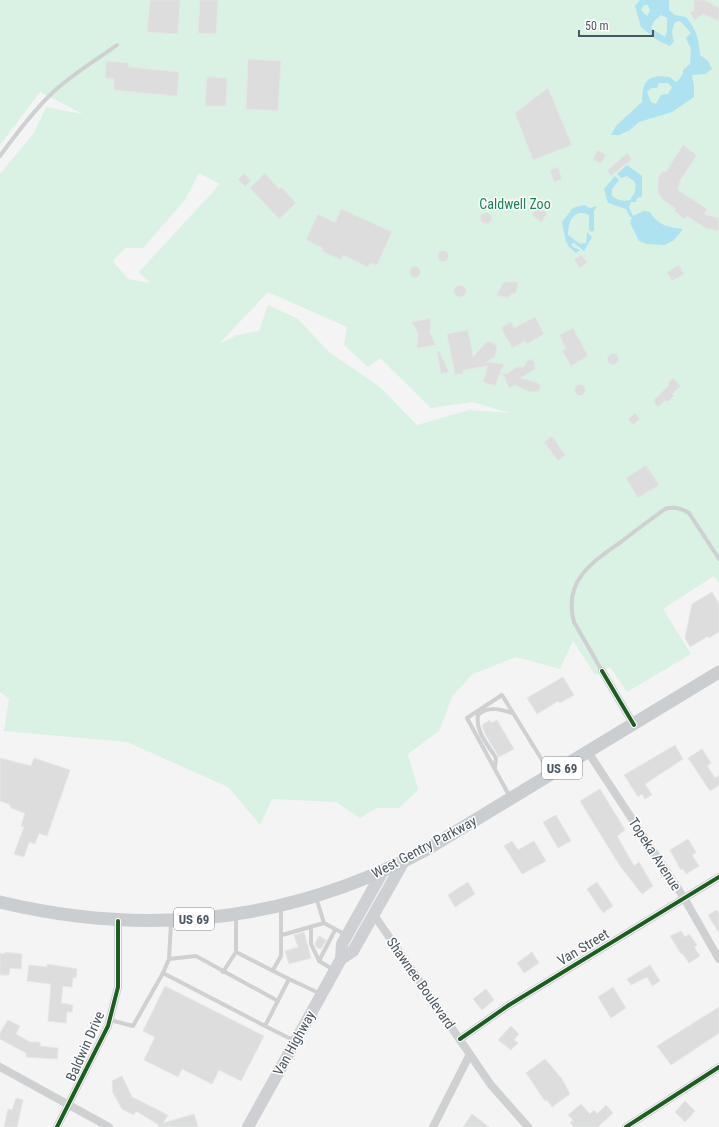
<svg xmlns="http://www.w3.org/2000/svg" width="719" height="1127" viewBox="0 0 719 1127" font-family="'Roboto Condensed',sans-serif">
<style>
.green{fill:#d9f2e3;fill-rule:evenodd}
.water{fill:#aee2f0;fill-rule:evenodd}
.building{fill:#ddddde;stroke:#e5e6e7}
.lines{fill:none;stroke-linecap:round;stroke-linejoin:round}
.service{stroke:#ced0d2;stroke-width:4}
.minor{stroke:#ced0d2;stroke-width:8}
.secondary{stroke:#ced0d4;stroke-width:12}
.primary{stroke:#caced1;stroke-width:13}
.cycleway-casing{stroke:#fff;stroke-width:6}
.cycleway{stroke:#1b5e20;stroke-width:4}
.labels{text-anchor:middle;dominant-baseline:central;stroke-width:3;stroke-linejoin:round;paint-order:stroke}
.shield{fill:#fff;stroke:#808990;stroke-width:1}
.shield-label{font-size:13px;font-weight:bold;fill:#4a5661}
.park-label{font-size:14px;fill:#17864f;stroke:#fff}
.street-label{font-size:14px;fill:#4a5661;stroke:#fff}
</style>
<rect width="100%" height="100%" fill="#f4f4f4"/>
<path class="green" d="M0,0H719V583L714,576L663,609L691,654L627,692L610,667L595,675L573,641L560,669L516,657L473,674L453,695L439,731L408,754L418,790L399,808H377L360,818L336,802L272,799L260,825L228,787L127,742L4,731L9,699L0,692V174L34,133L46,107L83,114L40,92L0,145ZM199,173L220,184L139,272L150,283L128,279L113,261L125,248H143L185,200ZM268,292L347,327L344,345L368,367L380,358L431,408L472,402L510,413L469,410L417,425L380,387L329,352L298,319L268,305L259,331L237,335L219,344Z"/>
<path class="water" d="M640,0H669V10L675,15L686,17C696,29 699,39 700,55L708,61L712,69L705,74L692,75L694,86V97L672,112L639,122L630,130L619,135H611L616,126L642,102C642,83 647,73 669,77C672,78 673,81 677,82L683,74V70L690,64L691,49L686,38L691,33L680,21L675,22C672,29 671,34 674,41L670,46L657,40L641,27L635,6ZM644,5H648L650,11L647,16L641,10ZM661,15L667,18V31L665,37L651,28L654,21ZM659,83H668L672,87L668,94L661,95L656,104L651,102L647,92L651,88H657Z
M627,165L642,176V197L637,198L636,202H631L629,207L633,216L644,211L650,212C658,226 669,227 683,229L673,241L664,245L647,244L639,241L630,223L632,217H630L626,209L608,203L604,189L615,176L619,180L612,189V196C618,200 623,202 630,200C634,194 637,190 635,182L627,176L621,178L617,174Z
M584,205L590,208L597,206L594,211V230L592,232L589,230V215C574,208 568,221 568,235L580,244L586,243L587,232L592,237L584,251L574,243L571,244L573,247L580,250L576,253L567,245L569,244L566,242L562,222L573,208Z"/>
<path class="building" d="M150,0H180L178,34L147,32Z
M200,0H218L216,34L198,33Z
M694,0H705L719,8V21L703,14L695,20L690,13L694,10Z
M248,59L281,61L278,111L246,109Z
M106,61L129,63L128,67L179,72L177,96L114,90V79L105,78Z
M207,77L227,78L226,106H205Z
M548,88L572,145L533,160L515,113Z
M683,145L697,155L680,181L678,190L707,209L704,214L719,218V231L707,229L687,216L685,219L674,211L676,209L662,199L658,192V178L663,171L666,172Z
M598,150L606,155L601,164L593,159Z
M627,153L632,159L611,176L607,171Z
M558,167L562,179L554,182L550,170Z
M244,173L251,181L245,187L238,179Z
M265,173L279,189L281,187L296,203L279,219L250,188Z
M538,207L547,213L542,222L532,215Z
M341,209L392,232L377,265L370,263L368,267L343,255L341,260L322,251L323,248L306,240L318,214L335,223Z
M480.5 218a5.5 5.5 0 1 1 11 0a5.5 5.5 0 1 1-11 0Z
M437.5 256a5.5 5.5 0 1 1 11 0a5.5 5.5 0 1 1-11 0Z
M581,255L587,262L580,268L574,260Z
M679,265L684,274L672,281L667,272Z
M409.5 272a5.5 5.5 0 1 1 11 0a5.5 5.5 0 1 1-11 0Z
M504,282H518L516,293L511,294L508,298L496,295Z
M454 291a6 6 0 1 1 12 0a6 6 0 1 1-12 0Z
M535,317L544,334L527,344L525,341L512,348L501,328L511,322L514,328Z
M431,318L430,333L436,345L417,348L418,334L412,322Z
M573,328L588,356L571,366L562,351L566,349L559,335Z
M468,330L473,357L486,342H491L497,346L495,357L486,362L504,364L500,373L506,374L517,367H524L527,361L530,359L535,362V369L520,378L538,383L541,386L539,391L530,392L515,385L509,388L504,376L500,373L495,386L483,382L488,366L463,370L464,373L455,375L447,334Z
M439,351L449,372L441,374L437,352Z
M607.5 359a5.5 5.5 0 1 1 11 0a5.5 5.5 0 1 1-11 0Z
M673,378L681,386L672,394L674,396L668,402L666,400L658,407L653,401L669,385L668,383Z
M574.5 390a5.5 5.5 0 1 1 11 0a5.5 5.5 0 1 1-11 0Z
M635,413L640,419L633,425L628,419Z
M552,436L565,455L558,461L544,442Z
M646,465L659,485L638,498L626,478Z
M712,592L719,604V632L709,638L708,636L690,647L685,638L692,604Z
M563,677L574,695L560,703L558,701L537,714L527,698Z
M490,720L491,723L497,720L514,749L499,757L486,736L482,725Z
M675,745L683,759L645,784L652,795L645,799L642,794L638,797L624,775Z
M702,749L711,763L707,766L715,778L719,776V785L710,791L688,758Z
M0,758L31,766L34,758L70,770L47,836L39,833L35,844L29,842L24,857L14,854L24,827L21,826L25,813L11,808L9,804L0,801Z
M600,789L625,830L617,836L634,866L639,862L653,886L642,894L620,866L580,801Z
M556,815L571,841L558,848L543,822Z
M688,839L696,852L692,855L699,866L686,874L683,869L681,870L670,850Z
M512,841L518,850L534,841L546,861L522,874L504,846Z
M468,882L475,894L455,907L448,895Z
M597,882L613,906L603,913L587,889Z
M717,910L719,914V933L708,915Z
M681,931L685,937L689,934L697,945L694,947L700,956L689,963L682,953L681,954L670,936Z
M304,932L311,958L289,964L285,951L298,947L294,935Z
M319,936L326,940L321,949L316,947L315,943Z
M5,952L22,954L21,969L10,968L9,975H0V953L5,954Z
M532,952L539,963L524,973L517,963Z
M47,964L77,969L76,978L73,977L72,987L63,986L61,1003L73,1005L72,1012H67L66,1023L48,1021L51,984L27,981L29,965L47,967Z
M650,965L660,981L652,986L647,977L631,985L627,979Z
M165,986L264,1036L241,1081L219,1070L212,1084L182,1069L178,1077L144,1060L155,1037L143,1031Z
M613,987L626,1008L611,1018L598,997Z
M486,989L494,1000L482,1010L473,999Z
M719,1007V1033L671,1065L657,1046Z
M8,1020L20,1026L16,1034L30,1042H40V1046L58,1048L57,1059L26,1057V1053L0,1039V1033Z
M511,1026L519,1034L514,1040L518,1043L511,1050L498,1040Z
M545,1059L562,1079L570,1094L552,1107L547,1100L545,1101L526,1073Z
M122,1076L132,1097L168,1115L163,1123L194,1114L198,1127H158L159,1125L136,1111L134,1115L122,1109L112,1091L113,1090L112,1086L113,1085L112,1081Z
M16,1098L23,1100L17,1127H4L8,1109L12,1110Z
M685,1101L695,1111L685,1122L675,1112Z
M581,1104L590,1114L594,1110L597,1114L606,1105L613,1113L598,1127H574L570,1123L573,1120L568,1115Z
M472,1114L489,1127H463Z"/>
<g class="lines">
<path class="service" d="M0,156C16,134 32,113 51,94C71,75 95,61 117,45
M602,671L574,622C563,581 591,563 621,542C635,531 650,520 665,509C674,506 681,508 689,513L719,559
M495,767L496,758C488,745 475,731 478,715C488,706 500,709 512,713
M510,797L467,718L502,695L550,773
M316,897L324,923L346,935
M311,927V944L319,961L334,970
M282,935L324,923
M169,959L196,956L278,1001
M319,961L335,930
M273,970L281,956V906
M223,972L236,952
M163,973L265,1026L289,979L236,952V916
M289,979L321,994
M110,1020L133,1026L163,973L169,959L171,923
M265,1026L295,1041"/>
<path class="minor" d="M602,671L634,725
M588,752L684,898L719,959
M374,915L491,1085L528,1127
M460,1039L509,1005L719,877
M0,1067L109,1127
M57,1127L108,1026L118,987V921
M433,1127L470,1054
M626,1127L719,1067"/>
<path class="secondary" d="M341,959L353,951L404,861
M248,1127L335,970L341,959L342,944L383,871"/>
<path class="primary" d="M0,902C150,938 293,922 429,848L719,672"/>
<g class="cycleway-casing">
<path id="cycleway" d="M602,671L634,725
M460,1039L509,1005L719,877
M57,1127L108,1026L118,987V921
M626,1127L719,1067"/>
</g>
<use href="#cycleway" class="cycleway"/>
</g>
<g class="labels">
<g class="shield">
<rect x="542" y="757" width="40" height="22" rx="3"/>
<rect x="174" y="908" width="40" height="22" rx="3"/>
</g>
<g class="shield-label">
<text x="562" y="768">US 69</text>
<text x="194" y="919">US 69</text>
</g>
<g class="park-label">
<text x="515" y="204">Caldwell Zoo</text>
</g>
<g class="street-label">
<text transform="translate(424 847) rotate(-28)">West Gentry Parkway</text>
<text transform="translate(655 854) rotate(57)">Topeka Avenue</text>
<text transform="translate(583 947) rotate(-31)">Van Street</text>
<text transform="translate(421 983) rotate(55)">Shawnee Boulevard</text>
<text transform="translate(294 1043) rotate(-61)">Van Highway</text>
<text transform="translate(85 1046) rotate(-66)">Baldwin Drive</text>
</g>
</g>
<path d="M579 30v6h74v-6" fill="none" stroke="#4a5661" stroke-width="2"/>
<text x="585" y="30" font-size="12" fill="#4a5661" stroke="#ffffff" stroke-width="3" paint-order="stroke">50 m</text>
</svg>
